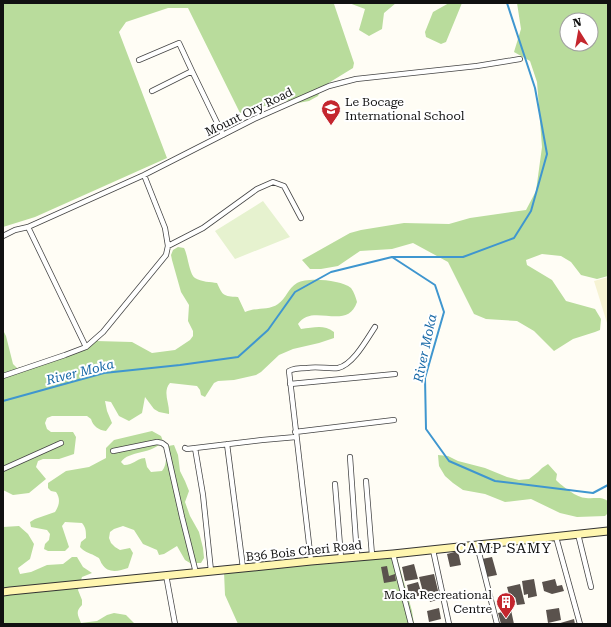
<svg xmlns="http://www.w3.org/2000/svg" width="611" height="627" viewBox="0 0 611 627" font-family="'Roboto Serif',serif">
<style>
.farmland{fill:#f6f3d4}
.forest{fill:#b9dc9c;fill-rule:evenodd}
.pitch{fill:#e6f2cf}
.lines{fill:none;stroke-linecap:round;stroke-linejoin:round}
.stream{stroke:#3f96cf;stroke-width:2}
.building{fill:#5a524d}
.minor-casing{stroke:#444;stroke-width:6}
.secondary-casing{stroke:#333;stroke-width:9}
.minor{stroke:#fff;stroke-width:4.5}
.secondary{stroke:#fff6b0;stroke-width:7}
.labels{text-anchor:middle;dominant-baseline:central;stroke-width:4;stroke-linejoin:round;paint-order:stroke}
.poi-label{font-size:12px;fill:#111;stroke:#fff;text-anchor:start}
.street-label{font-size:12px;fill:#111;stroke:#fff}
.water-label{font-size:13px;font-style:italic;fill:#1768a6;stroke:#fff}
.quarter-label{font-size:14px;letter-spacing:1px;fill:#111;stroke:#fff}
</style>
<rect width="100%" height="100%" fill="#fffdf5"/>
<path class="farmland" d="M608,277V326L594,281Z"/>
<path class="forest" d="M3,3H335L334,4L354,63L353,68L322,87L318,96L309,101L298,103L285,100L240,113L188,8H168L126,22L119,32L167,158L35,217L3,227Z
M349,3H396L384,13L382,29L369,36L359,30L365,9Z
M449,3H462L446,42L441,44L426,37L425,32L433,12Z
M517,3H608V276L597,279L581,275L571,262L561,256L542,254L526,260L527,265L552,280L566,301L595,309L601,319L600,330L595,332L573,339L554,351L534,331L517,321L486,319L474,314L448,262L413,243L392,249L360,251L338,266L321,269H310L302,260L350,233L361,230L404,223L449,224L470,218L526,210L536,191L542,147L537,82L530,61L514,52L521,29ZM567,20H591V44H567Z
M178,247L184,248C188,255 189,274 195,278C201,282 211,282 217,283C223,296 223,296 238,297L245,312C255,307 268,311 278,304C286,299 288,288 297,283C308,277 341,280 351,288C354,292 356,298 357,302C347,332 312,302 298,324L301,329C314,328 323,324 334,332V338L319,343L293,349L279,355L261,372L256,375L234,380L218,381L214,383L205,397L201,395L200,390L197,386L170,383C162,392 170,404 169,414L159,412L154,409L145,397L142,413L129,421L119,416L111,402L105,401L107,411L112,423L106,431C98,430 93,426 91,419L87,416H52L47,418L45,423L47,429L51,432H73L76,437L74,454L59,459H43L38,461L36,467L46,479L29,493L13,495L3,490V330L6,336L13,364L17,368L45,362L96,341L132,342L152,353L175,350L190,340L193,336V331L188,321L189,305L181,292L172,260L171,255L173,250Z
M152,431L161,436L163,441C152,455 129,450 121,462L124,465C134,465 135,459 145,458L147,467L151,472L162,471C168,464 165,454 168,446L174,445L178,455L180,471L185,481L189,491L185,502L190,516L199,532L203,548L204,558L201,563H190L185,560L177,546L164,554L159,555L157,550L143,544L134,530L123,526L114,529L110,532L109,538L111,543L115,547L120,550L130,548L133,553L128,568C119,571 108,574 102,564C100,561 100,558 97,557C91,553 85,553 80,547L81,542L86,538C86,531 86,528 82,523L65,522L62,526L69,547L65,551H48L44,549L45,544L49,540L50,534L47,530L31,527L30,522L35,519L55,512C59,506 61,499 56,492L51,491L48,488V483L66,471L89,467L106,458V448L114,440Z
M438,455L448,456L458,461L485,468L507,477L519,480L529,479L538,472L542,468L548,464L557,474L556,480C562,486 577,498 586,498C595,499 600,496 608,501V513L605,516L577,517L560,513L531,499L505,502L485,494L463,490L453,483L445,476L439,466Z
M19,526L28,534L34,544L30,559L18,568L20,574L31,572L47,565L63,564L72,557H77L83,567L92,573L82,577L78,590L82,600V605C75,612 78,615 81,623L97,621L107,615L114,613L126,615L135,624H3V527Z
M396,554L412,611L414,624H238L225,595L224,572Z"/>
<path class="pitch" d="M263,201L290,237L235,259L215,231Z"/>
<g class="lines">
<path class="stream" d="M392,257H463L514,238L531,211L547,154L535,88L507,3
M3,401L104,373L180,365L238,357L268,330L295,292L331,272L392,257L435,285L444,312L425,378L426,429L449,461L495,481L593,493L608,485"/>
</g>
<path class="building" d="M458,551L461,565L450,567L447,554Z
M492,557L497,575L487,577L482,559Z
M414,564L418,579L405,581L402,567Z
M387,566L389,576L395,574L396,581L384,583L381,567Z
M434,574L440,599L430,602L427,591L423,592L419,577Z
M534,579L537,596L528,598V594L524,595L522,581Z
M555,579L557,586L562,585L564,591L552,594L544,591L542,582Z
M418,582L422,595L410,598L407,585Z
M520,584L525,604L517,605L515,597L510,598L507,587Z
M439,608L441,619L429,622L427,611Z
M559,608L561,620L548,623L546,610Z
M511,610L514,624H501L498,613Z
M574,619L575,624H557Z"/>
<g class="lines">
<g class="minor-casing">
<path id="minor" d="M139,60L179,43L192,71L223,135
M152,91L192,71
M28,227L86,347
M3,236L15,230L28,227L144,175L254,119L329,86L356,79L477,66L520,59
M168,246L203,228L257,189L273,182L284,186L301,218
M3,376L65,355L86,347L103,332L166,255L168,246L165,228L144,175
M290,384L395,374
M295,432L394,420
M227,444L243,568
M185,448L187,449L262,440L296,437
M195,448L203,495L211,571
M113,451L157,442L162,443L166,446L182,517L196,573
M350,457L357,556
M3,469L61,443
M366,481L372,555
M335,484L341,558
M578,534L591,587
M556,537L580,624
M477,545L497,624
M433,550L449,624
M393,554L411,624
M311,561L289,371C294,368 301,368 307,368C317,366 328,369 338,368C353,365 367,339 375,327
M166,575L175,624"/>
</g>
<g class="secondary-casing">
<path id="secondary" d="M3,592L10,591L243,568L311,561L393,554L608,531"/>
</g>
<use href="#minor" class="minor"/>
<use href="#secondary" class="secondary"/>
</g>
<defs>
<g id="school-pin" transform="scale(1)"><path d="M0 17L-7.5 6A9.5 9.5 0 1 1 7.5 6Z" fill="#c4262e" stroke="#fff"/><path d="M0-5L7-2L0 1L-7-2ZM-4 1L0 2.5L4 1V4Q0 6-4 4Z" fill="#fff"/></g>
<g id="building-pin" transform="scale(1)"><path d="M0 17L-7.5 6A9.5 9.5 0 1 1 7.5 6Z" fill="#c4262e" stroke="#fff"/><path d="M-4-6H4V6H1V3H-1V6H-4ZM-2.5-4.3h1.7v1.8h-1.7ZM.8-4.3h1.7v1.8H.8ZM-2.5-1h1.7V.8h-1.7ZM.8-1h1.7V.8H.8Z" fill="#fff"/></g>
</defs>
<g fill-rule="evenodd">
<use href="#school-pin" x="331" y="109"/>
<use href="#building-pin" x="506" y="602"/>
</g>
<g class="labels">
<g class="poi-label">
<text x="345" y="102">Le Bocage<tspan x="345" dy="14">International School</tspan></text>
<text x="492" y="595" text-anchor="end">Moka Recreational<tspan x="492" dy="14">Centre</tspan></text>
</g>
<g class="street-label">
<text transform="translate(249 112) rotate(-26)">Mount Ory Road</text>
<text transform="translate(304 551) rotate(-6)">B36 Bois Cheri Road</text>
</g>
<g class="water-label">
<text transform="translate(425 348) rotate(-78)">River Moka</text>
<text transform="translate(80 372) rotate(-14)">River Moka</text>
</g>
<g class="quarter-label">
<text x="504" y="548">CAMP SAMY</text>
</g>
</g>
<rect width="611" height="627" fill="none" stroke="#111111" stroke-width="8"/>
<g transform="translate(579 32) rotate(349)"><circle r="19" fill="#ffffff" stroke="#a0a0a0"/>
<path d="M0-3L7 15L0 10L-7 15Z" fill="#c4262e"/>
<text y="-6" font-size="11" font-weight="bold" text-anchor="middle" fill="#111111">N</text>
</g>
</svg>
